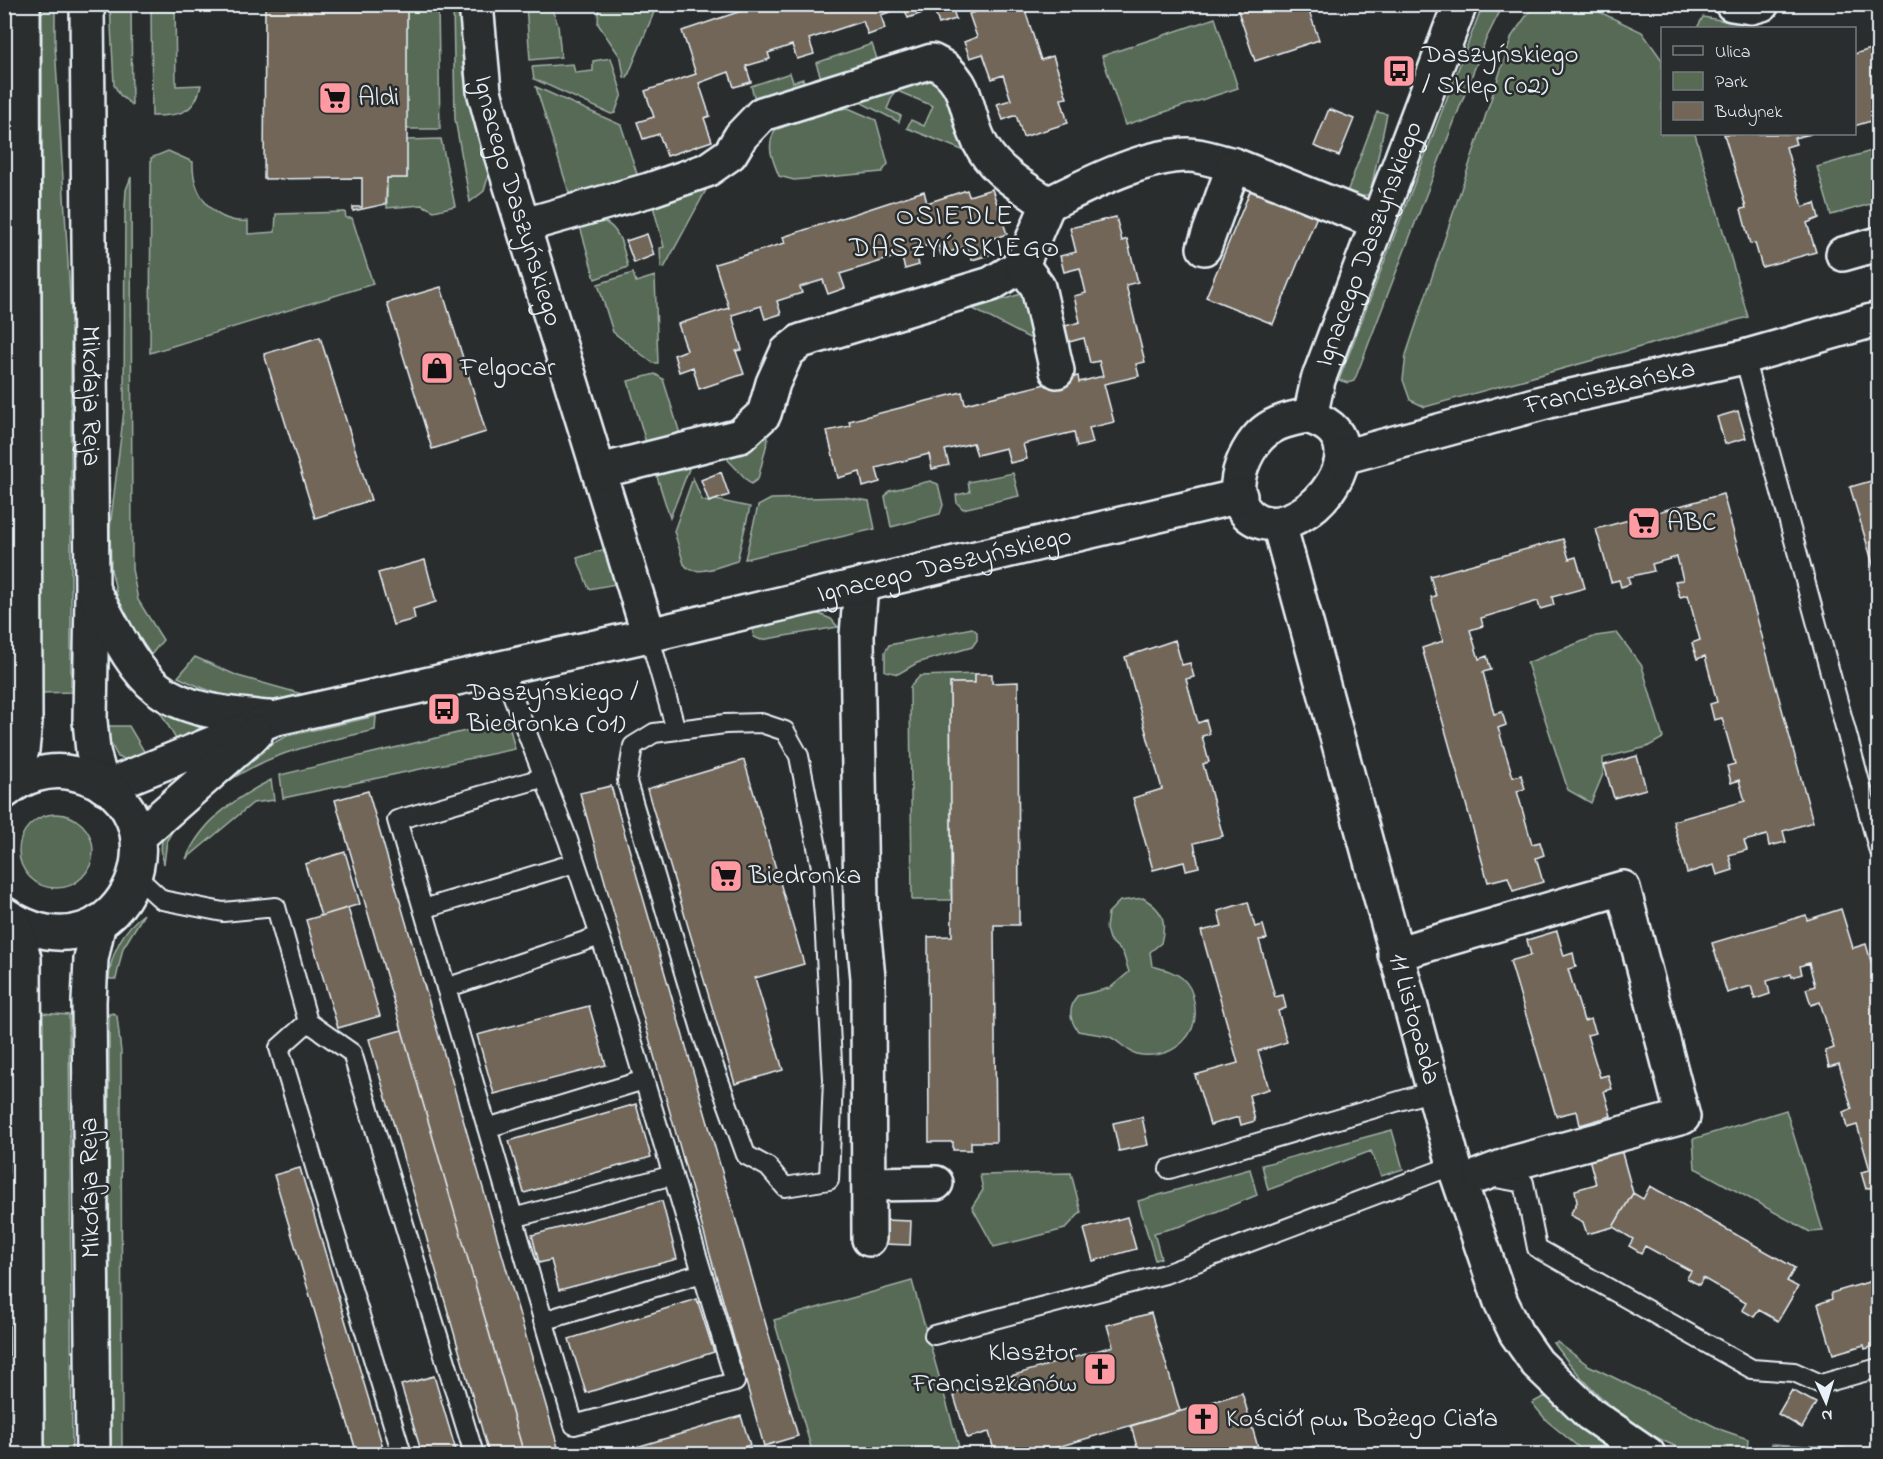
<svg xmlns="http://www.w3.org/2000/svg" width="1883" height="1459" viewBox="0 0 1883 1459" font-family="'Indie Flower',sans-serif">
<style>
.green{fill:#566a54;stroke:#9faea6;stroke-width:1.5}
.building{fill:#726658;stroke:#e8f1f8;stroke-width:1.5}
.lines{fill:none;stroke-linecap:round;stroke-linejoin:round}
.lane-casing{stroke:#e8f1f8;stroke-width:22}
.street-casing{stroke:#e8f1f8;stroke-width:38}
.secondary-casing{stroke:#e8f1f8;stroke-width:38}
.lane{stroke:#2a2d2e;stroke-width:18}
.street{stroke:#2a2d2e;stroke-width:33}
.secondary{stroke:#2a2d2e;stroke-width:33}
.labels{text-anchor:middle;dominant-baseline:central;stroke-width:5;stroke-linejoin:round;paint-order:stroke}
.poi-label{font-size:27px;fill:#e8f1f8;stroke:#2a2d2e;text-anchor:start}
.street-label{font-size:27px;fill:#e8f1f8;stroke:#2a2d2e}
.neighbourhood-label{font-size:28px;letter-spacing:1.5px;fill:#e8f1f8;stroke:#2a2d2e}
</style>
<rect width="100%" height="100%" fill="#2a2d2e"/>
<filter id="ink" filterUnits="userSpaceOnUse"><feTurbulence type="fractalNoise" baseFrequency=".0167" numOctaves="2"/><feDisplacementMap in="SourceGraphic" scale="12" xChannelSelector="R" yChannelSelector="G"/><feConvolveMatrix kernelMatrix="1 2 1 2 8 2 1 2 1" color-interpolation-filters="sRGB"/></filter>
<g filter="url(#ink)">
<path class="green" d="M1483,4L1503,5L1486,39L1357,374L1354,381L1348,383L1339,380Z
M55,5V45L71,313V692L42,693V5Z
M110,5H131L132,105L120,95L114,85Z
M151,5H175L176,86L201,85C195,114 178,116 152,116Z
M407,5H438L440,129H406Z
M453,5H461L463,68L473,119L489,174L484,191L470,202L455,119Z
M526,5H550L558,25L561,57L530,60Z
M599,5H657L627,78L624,77L621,58L598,24Z
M1534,5H1552L1563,10L1585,5L1642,32L1662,60V134H1695L1748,317L1425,407L1410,400L1403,380L1406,355L1512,36Z
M1703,17L1731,22H1752L1754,28H1697Z
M1215,18L1238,88L1125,125L1102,56Z
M872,44L879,65L823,84L816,63Z
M611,58L622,94L615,113L611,114L534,79L532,67L573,64L575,73L593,71V61Z
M790,73L793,82L803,79L807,90L757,106L751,86Z
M930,76L946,87L972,154L907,128L911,120L924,126L933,106L895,90L887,109L901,116L899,122L850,97Z
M536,87L621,125L639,180L571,199Z
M848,108L876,120L888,164L882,172L794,180L779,176C772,158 766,147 775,130L827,111Z
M1377,112L1387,114L1370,194L1361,197L1347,192Z
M441,139L455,206L434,211L422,205L387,208V178H407L406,140Z
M1878,149V202L1831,215L1817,167Z
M168,151L193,162C192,193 213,224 248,221V234L275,232L276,214L345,212L346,218H352L373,284L150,353L151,158Z
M131,177L132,569L138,600L163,640L150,656L133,634L120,608L111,569L110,528L124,410L125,206L126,190Z
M712,179L664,268L661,267L660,248L664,247L653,206Z
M601,220C621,228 623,248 628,267L595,279L579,223Z
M633,273L636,282L655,276L658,363H653L613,332L598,284Z
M1024,293L1039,343L973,309Z
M655,374L663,379L681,437L647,446L628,381Z
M766,430L768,439L758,479L751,484L728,460V453Z
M681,463L689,469L670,518L654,467Z
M1013,473L1019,496L963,509L957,503L956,495L970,492L968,482Z
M693,478L702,500L708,502L716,500L750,507L737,561C722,565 694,579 684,564L674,531Z
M930,481L938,484L943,505L940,514L891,527L885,497L889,491Z
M844,497L869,501L875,529L745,559L758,506L771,499Z
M602,550L605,551L616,584L589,589L577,558Z
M814,612L831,619L838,627L761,640L754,637L752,626Z
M972,628L977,632V640L972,647L917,663L898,674L885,671V652L889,645Z
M1617,633L1642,666L1663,738L1647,747L1603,758V774L1591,803L1568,790L1527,663L1596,636Z
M195,657L238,676L302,694C253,709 222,698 178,677Z
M975,674V683H950L951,900H912L910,687L920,676Z
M155,703L201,724L197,732L177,741Z
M376,716L375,730C318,743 264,753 216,790L214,788L259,750L287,736Z
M508,721L515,749L283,798L280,775Z
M108,726H129L148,758L136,762L118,757L109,740Z
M271,780L274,800L253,803L186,859C201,822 235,798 271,780Z
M19 851a37 37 0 1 1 74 0a37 37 0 1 1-74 0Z
M178,822L167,840L164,864C158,843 161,834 178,822Z
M1143,898C1163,910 1167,920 1161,943L1150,952L1152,966C1163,969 1173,971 1182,978C1189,984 1193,994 1194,1002C1201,1035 1174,1058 1142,1055C1128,1054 1121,1042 1110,1037C1106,1035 1086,1033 1078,1031C1069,1019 1068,1010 1077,996L1110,988L1129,972L1123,953L1109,939L1106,929L1108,913L1120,901Z
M144,914L123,948L116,979H109C110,954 124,928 144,914Z
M40,1013L69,1015L72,1454H43Z
M113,1013L117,1016L121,1052L122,1454H110L109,1014Z
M1786,1110L1823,1231L1810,1232L1695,1168L1693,1139Z
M1392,1130L1403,1169L1381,1176L1371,1151L1268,1190L1262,1165Z
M1250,1169L1257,1195L1181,1226L1154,1233L1161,1258L1155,1260L1138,1201Z
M1071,1173L1081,1212L1065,1229L994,1247L972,1207L983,1190L980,1175Z
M912,1281L961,1454H813L774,1320Z
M1557,1342L1588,1365L1722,1430L1748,1439L1747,1454C1732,1455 1711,1458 1697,1454C1639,1437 1587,1391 1554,1343Z
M1543,1397L1550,1398L1577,1425L1617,1454H1587L1547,1421L1532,1403Z
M1772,1444L1844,1448L1846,1454H1768Z"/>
<path class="building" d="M265,4H407V178H387L386,204L353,211V207H362V178L264,179Z
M749,4H951L956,19L939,24L934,9L908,18L904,7L881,15L885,29L868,35L863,21L809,39L814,54L797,59L792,45L768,53L770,59L746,66L751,82L734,87L729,72L699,83L710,116L704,118L712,141L667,156L659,134L643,139L637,122L654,117L645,91L696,74L682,31L750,8Z
M976,4H1023L1041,60L1053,56L1067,98L1061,99L1068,123L1023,137L1016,115L1003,120L997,104L1011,100L1003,75L992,79L983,54L970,58L964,42L977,37L969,14L978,11Z
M1249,4H1327L1309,11L1319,40L1255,61L1237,8Z
M1878,47V119L1854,126V54Z
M1329,109L1354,119L1339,156L1314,146Z
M1724,134H1811L1794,138L1796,144L1786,147L1803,207L1815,203L1819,218L1807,223L1816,252L1762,267L1755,243L1750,244L1741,209L1746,208Z
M992,189L1007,234L985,241L989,255L972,260L967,246L941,255L937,242L915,250L919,265L905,269L901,255L840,274L845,288L828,294L823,280L800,287L802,293L777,301L781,314L765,319L761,306L732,315L742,350L736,351L744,374L699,389L693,367L679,372L674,355L687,350L678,324L729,308L715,264L785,243L783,237L924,191L927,203L967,190L969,196Z
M1251,189L1317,216L1273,324L1206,297Z
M1116,217L1122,241L1127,239L1138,282L1126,285L1145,362L1136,364L1139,376L1104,384L1114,422L1089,428L1093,443L1077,447L1074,432L1023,444L1027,459L1010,463L1006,448L977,455L973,443L945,450L949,465L932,469L929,454L876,468L880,482L863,487L860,472L838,478L827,431L850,426L849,421L962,392L965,404L1078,376L1079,382L1103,376L1099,361L1090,363L1084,338L1069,342L1065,326L1080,322L1074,296L1086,293L1080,268L1064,272L1060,256L1076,252L1070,228Z
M647,234L654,255L634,263L626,241Z
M441,287L486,432L432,449L387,303Z
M320,337L371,500L315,518L264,354Z
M1738,411L1746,438L1725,444L1717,417Z
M721,472L729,495L709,502L701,480Z
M1878,479V570L1875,571L1850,487Z
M1723,494L1813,822L1783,831L1786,842L1769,846L1767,835L1744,841L1747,850L1729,855L1733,870L1717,875L1714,865L1687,873L1673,821L1745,801L1739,780L1731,783L1727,766L1735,764L1722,718L1714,720L1710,704L1717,702L1705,656L1697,659L1692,643L1700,640L1688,595L1680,597L1675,581L1683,580L1677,557L1652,564L1654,571L1628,577L1630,584L1621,587L1619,580L1611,582L1596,529Z
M1563,539L1569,559L1576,557L1585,588L1552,597L1554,605L1540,609L1538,601L1481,618L1483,626L1470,630L1479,659L1487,656L1491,670L1483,672L1494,714L1502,712L1506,725L1498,728L1513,777L1521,775L1525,789L1517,791L1532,844L1540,842L1544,855L1536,858L1543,882L1513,891L1508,877L1488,882L1422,648L1443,641L1431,597L1436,596L1430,576Z
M425,560L436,602L413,609L415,619L393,625L378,573Z
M1175,640L1182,665L1190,663L1194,677L1186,679L1198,723L1206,720L1210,734L1202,736L1209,762L1203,764L1223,836L1194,843L1199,867L1186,870L1184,862L1153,870L1133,798L1162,789L1125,657Z
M975,674H992V683L1018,682L1019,925H994L996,1142H971V1150H953V1142H929L928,937L952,936L950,683H975Z
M1637,756L1646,789L1614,798L1604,765Z
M744,760L804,964L755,978L783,1070L735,1084L647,789Z
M611,786L798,1436L764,1446L580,793Z
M368,791L560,1454H524L402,1030L335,800Z
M345,852L360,904L321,916L305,864Z
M1248,902L1255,927L1263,925L1267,939L1259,940L1275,997L1283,995L1286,1008L1278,1011L1287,1042L1258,1051L1269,1089L1249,1095L1255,1121L1241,1125L1239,1117L1210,1125L1195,1075L1238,1063L1201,931L1222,926L1218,911Z
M348,908L380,1016L338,1028L306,920Z
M1841,909L1853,948L1866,944L1878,986V1197L1875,1186L1866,1189L1861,1172L1870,1170L1857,1125L1847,1128L1843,1112L1852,1109L1839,1064L1829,1067L1825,1051L1834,1048L1820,1002L1811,1005L1806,989L1815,986L1809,963L1800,966L1802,974L1792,977L1791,974L1767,981L1770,994L1755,999L1751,986L1727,993L1712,943L1806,915L1807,920Z
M1557,931L1564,956L1573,953L1576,967L1568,969L1584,1021L1591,1019L1596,1033L1587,1035L1600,1077L1608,1075L1612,1089L1604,1091L1611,1116L1580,1125L1577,1111L1556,1116L1510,961L1531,955L1527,940Z
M589,1006L606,1065L494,1094L477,1035Z
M402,1030L524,1454H489L369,1039Z
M636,1104L651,1157L524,1193L509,1141Z
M1142,1117L1148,1145L1119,1151L1113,1123Z
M1620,1146L1633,1193L1613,1227L1587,1234L1583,1222L1570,1215L1577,1202L1575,1190L1596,1184L1588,1155Z
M300,1168L385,1454H357L274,1175Z
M1650,1186L1795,1268L1787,1281L1798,1287L1778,1321L1759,1310L1754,1317L1742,1310L1746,1303L1703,1278L1699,1285L1687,1278L1691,1271L1645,1246L1641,1253L1629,1246L1633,1239L1613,1227L1633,1193L1643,1199Z
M662,1201L677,1259L559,1290L551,1260L539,1263L532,1235Z
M1127,1217L1136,1249L1093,1261L1084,1229Z
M885,1220L911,1221L910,1245L884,1244Z
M1872,1281L1874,1287L1878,1286V1345L1865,1349L1864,1345L1833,1354L1818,1304L1832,1299L1831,1293Z
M697,1299L714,1352L586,1393L569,1339Z
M1151,1313L1180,1411L1034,1454H995L989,1432L967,1438L953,1393L1113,1346L1107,1325Z
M434,1376L457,1454H422L401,1385Z
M1792,1390L1816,1403L1802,1428L1778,1414Z
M1242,1393L1260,1454H1139L1131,1426Z
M741,1416L750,1445L718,1454H613Z
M1314,1446L1317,1454H1287Z"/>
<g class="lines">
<g class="lane-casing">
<path id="lane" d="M1744,357L1878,848
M649,635L676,730
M502,668L568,840L608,960L735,1382L574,1425L397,820L542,778
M761,723L785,731L799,756L821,867L833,1079L829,1180L785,1187L768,1167L746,1155L703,1036L627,782L633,746L654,733L725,724Z
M136,876L162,900L223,912L276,907L308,1022L352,1053L474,1454
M423,909L575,863
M446,988L600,936
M308,1022L279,1048L402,1454
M487,1128L644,1080
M1169,1169L1433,1091
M1490,1177L1524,1183L1537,1248L1752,1369L1794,1372L1821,1384L1878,1368
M513,1218L673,1175
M543,1321L702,1273
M934,1335L1165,1274L1454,1165L1461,1167"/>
</g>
<g class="street-casing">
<g id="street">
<path id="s1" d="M476,4L484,91L501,154L649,635"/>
<path d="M1732,4L1751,7L1762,4"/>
<path d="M1048,204C1087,185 1144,155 1188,155C1202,155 1219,162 1234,165"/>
<path d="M525,225L649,190L707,170L730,154L741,136L762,114L932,61C974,80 963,118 984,150C999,174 1026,189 1048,204L1022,265L991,284L801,341L787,352L773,383L764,414L740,436L600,471"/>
<path d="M1204,248L1234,165L1377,222"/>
<path d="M1843,254L1878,244"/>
<path d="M1022,265L1038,287L1057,371"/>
<path id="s2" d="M1310,417L1318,380L1460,4"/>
<path id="s3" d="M1279,524L1454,1165L1501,1302L1516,1333L1537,1363L1590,1414L1648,1454"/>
<path d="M861,585L857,635L861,906L868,978L869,1239"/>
<path d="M1395,954L1623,888L1683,1117L1513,1163L1481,1175"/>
<path d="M869,1184L936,1183"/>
</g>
</g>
<g class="secondary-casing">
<g id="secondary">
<path id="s4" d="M87,4L92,590L90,721L93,751L102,785"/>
<path d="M1306,416C1389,437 1309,540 1259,521C1221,506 1241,451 1264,432C1276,422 1291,419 1306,416Z"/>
<path id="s5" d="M1343,457L1549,401L1744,357L1878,319"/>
<path d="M93,591C110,620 130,667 157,688C187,712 231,714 268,718"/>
<path id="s6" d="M105,787L273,719L649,635L1240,496"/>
<path d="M8,789L22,750L25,722L23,4"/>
<path d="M4,792C22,776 49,768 72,773C199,800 126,994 4,914"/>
<path d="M138,837L256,733"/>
<path d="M13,920L24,958L27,1454"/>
<path d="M93,1454L89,1002L91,959L99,922"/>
</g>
</g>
<use href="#lane" class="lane"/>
<use href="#street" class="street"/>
<use href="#secondary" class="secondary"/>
</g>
</g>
<defs>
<g id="bus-square" transform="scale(1.725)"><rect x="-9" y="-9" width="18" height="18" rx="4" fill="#ff9aa2" stroke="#2a2d2e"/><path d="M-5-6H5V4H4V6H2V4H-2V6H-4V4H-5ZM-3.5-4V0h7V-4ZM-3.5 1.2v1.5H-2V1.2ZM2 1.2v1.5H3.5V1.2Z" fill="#111"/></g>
<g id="supermarket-square" transform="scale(1.725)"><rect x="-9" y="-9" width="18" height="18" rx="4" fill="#ff9aa2" stroke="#2a2d2e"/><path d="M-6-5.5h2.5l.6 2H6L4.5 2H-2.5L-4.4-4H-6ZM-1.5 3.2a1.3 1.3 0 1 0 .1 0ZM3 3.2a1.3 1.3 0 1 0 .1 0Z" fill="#111"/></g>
<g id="shop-square" transform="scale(1.725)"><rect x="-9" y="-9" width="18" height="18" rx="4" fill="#ff9aa2" stroke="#2a2d2e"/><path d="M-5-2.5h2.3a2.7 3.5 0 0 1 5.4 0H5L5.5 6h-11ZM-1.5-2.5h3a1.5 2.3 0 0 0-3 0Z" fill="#111"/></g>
<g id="church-square" transform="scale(1.725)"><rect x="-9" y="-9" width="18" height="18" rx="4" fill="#ff9aa2" stroke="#2a2d2e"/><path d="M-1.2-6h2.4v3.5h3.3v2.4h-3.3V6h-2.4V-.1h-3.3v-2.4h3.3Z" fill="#111"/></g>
</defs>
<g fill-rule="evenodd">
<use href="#bus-square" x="1399" y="71"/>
<use href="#supermarket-square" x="335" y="98"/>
<use href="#shop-square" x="437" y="368"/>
<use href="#supermarket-square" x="1644" y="523"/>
<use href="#bus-square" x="444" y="709"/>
<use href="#supermarket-square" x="726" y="876"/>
<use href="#church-square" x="1100" y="1369"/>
<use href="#church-square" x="1203" y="1419"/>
</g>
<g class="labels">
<g class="poi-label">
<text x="1422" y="55">Daszyńskiego<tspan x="1422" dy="31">/ Sklep (02)</tspan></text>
<text x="358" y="98">Aldi</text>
<text x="460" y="368">Felgocar</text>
<text x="1667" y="523">ABC</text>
<text x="467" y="693">Daszyńskiego /<tspan x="467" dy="31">Biedronka (01)</tspan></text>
<text x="749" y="876">Biedronka</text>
<text x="1077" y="1353" text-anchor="end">Klasztor<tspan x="1077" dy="31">Franciszkanów</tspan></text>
<text x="1226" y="1419">Kościół pw. Bożego Ciała</text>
</g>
<g class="street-label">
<text stroke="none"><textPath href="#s1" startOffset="202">Ignacego Daszyńskiego</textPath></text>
<text stroke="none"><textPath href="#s2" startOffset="183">Ignacego Daszyńskiego</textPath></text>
<text stroke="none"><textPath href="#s5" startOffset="276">Franciszkańska</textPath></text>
<text stroke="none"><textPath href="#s4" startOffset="392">Mikołaja Reja</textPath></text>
<text stroke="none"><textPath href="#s6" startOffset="870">Ignacego Daszyńskiego</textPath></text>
<text stroke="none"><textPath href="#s3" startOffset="513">11 Listopada</textPath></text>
<text transform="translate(91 1188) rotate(-91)">Mikołaja Reja</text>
</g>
<g class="neighbourhood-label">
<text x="955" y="217">OSIEDLE<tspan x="955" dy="32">DASZYŃSKIEGO</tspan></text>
</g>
</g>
<rect width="1883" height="1459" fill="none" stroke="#2a2d2e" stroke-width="24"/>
<rect x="12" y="12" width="1859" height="1435" fill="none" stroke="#e8f1f8" stroke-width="2" filter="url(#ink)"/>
<rect x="1661" y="27" width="195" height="108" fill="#2a2d2e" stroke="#767b7f" stroke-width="1.5"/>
<rect x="1673" y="46" width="30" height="9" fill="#2a2d2e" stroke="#767b7f" stroke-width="1.5"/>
<text x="1715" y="57" font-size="18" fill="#e8f1f8">Ulica</text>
<rect x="1673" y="72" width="30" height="18" fill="#566a54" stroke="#767b7f" stroke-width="1.5"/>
<text x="1715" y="87" font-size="18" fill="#e8f1f8">Park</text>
<rect x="1673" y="102" width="30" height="18" fill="#726658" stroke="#767b7f" stroke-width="1.5"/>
<text x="1715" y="117" font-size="18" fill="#e8f1f8">Budynek</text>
<g transform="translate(1826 1402) rotate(176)" stroke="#2a2d2e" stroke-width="4.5" paint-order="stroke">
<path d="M0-4.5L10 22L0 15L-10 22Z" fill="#e8f1f8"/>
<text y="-9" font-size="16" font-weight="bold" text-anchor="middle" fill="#e8f1f8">N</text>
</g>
</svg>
